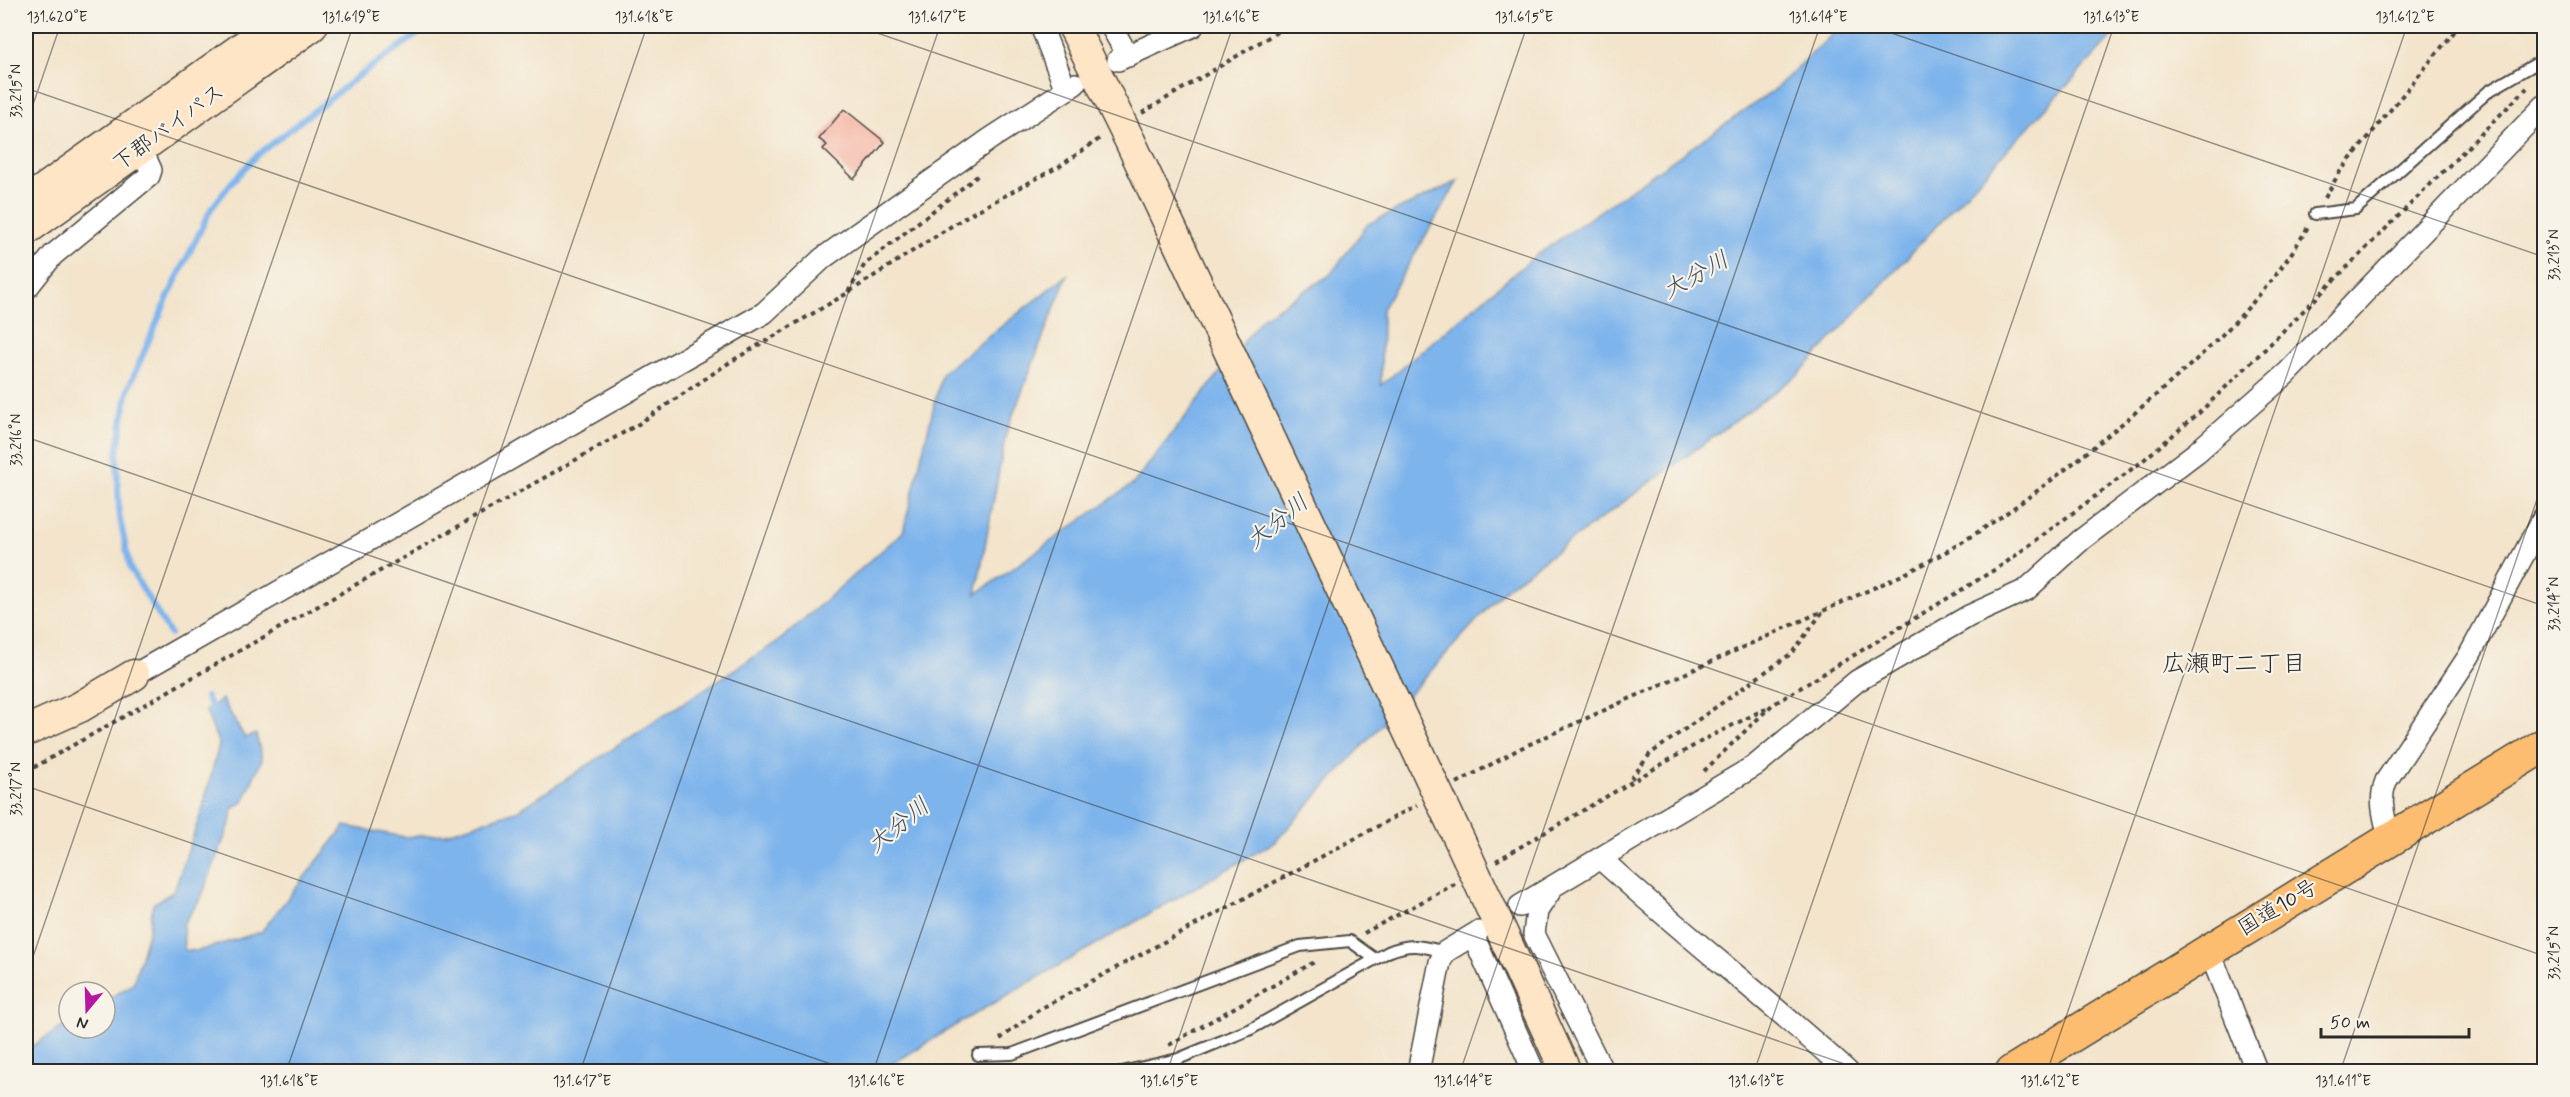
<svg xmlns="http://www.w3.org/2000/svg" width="2570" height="1097" viewBox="0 0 2570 1097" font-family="Mynerve,'Klee One',sans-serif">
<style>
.water{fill:#7db4ec;stroke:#54708c;stroke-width:1.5}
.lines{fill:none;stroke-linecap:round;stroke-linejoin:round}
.stream{stroke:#7db4ec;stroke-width:6}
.building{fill:#f5a796}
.lane-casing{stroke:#494743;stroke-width:14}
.street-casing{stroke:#494743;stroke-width:24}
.secondary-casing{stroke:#494743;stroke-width:33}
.highway-casing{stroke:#494743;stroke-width:36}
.path{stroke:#494743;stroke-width:4;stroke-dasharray:4.5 4.5;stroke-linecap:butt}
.lane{stroke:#fff;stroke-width:10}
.street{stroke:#fff;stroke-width:21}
.secondary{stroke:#fee5c5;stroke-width:30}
.highway{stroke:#fcbd6f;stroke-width:33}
.secondary-bridge-casing{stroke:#494743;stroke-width:33;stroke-linecap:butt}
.secondary-bridge{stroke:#fee5c5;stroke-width:30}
.ticks{fill:none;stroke:#2b2b2b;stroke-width:1.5;stroke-opacity:0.45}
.labels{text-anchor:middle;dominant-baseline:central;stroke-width:4.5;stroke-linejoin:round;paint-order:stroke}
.street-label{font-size:22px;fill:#2b2b2b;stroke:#f7f3e8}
.water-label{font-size:24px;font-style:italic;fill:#445465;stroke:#f7f3e8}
.neighbourhood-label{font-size:24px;fill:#2b2b2b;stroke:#f7f3e8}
.neatline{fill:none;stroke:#2b2b2b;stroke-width:2}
.ticks-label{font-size:15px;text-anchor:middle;fill:#2b2b2b}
</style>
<rect width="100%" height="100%" fill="#f7f3e8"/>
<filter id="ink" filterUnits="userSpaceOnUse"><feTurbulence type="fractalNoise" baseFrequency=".0167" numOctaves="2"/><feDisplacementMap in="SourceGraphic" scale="12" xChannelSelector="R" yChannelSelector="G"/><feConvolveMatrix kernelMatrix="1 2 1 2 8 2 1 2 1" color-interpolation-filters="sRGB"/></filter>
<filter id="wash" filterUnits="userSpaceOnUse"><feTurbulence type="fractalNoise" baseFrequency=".008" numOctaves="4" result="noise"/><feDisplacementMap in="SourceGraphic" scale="24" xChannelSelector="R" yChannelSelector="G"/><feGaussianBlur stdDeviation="1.35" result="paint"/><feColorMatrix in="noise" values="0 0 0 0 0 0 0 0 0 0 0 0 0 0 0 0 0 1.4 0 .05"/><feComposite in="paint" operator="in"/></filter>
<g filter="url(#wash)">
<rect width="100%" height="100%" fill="#f3e4cb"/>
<path class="water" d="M1841,26H2122L1799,374L1507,587L1275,842L964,1020L881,1071L26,1072V1050L69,1023V1028H105V1001L133,984L149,929L153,904L174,891L201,813L219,745L206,711L222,699L245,738L256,734L262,759L243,802L233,808L231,821L201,898L183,924L184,950L198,951L261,932L345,826L404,837L445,834L519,810L780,640L903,532L942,373L1067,275L1006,433L976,594L1134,483L1263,317L1330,275L1368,224L1458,181L1382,309L1381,385L1534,257L1774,90Z"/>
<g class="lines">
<path class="stream" d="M170,634L130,568L119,514L117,453L128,389L167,299L211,209L231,183L256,156L356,78L429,26
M206,697L214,712"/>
</g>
<g id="blocks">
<path class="building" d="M844,109L885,142L854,179L823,149L827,145L819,139Z"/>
</g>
</g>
<g filter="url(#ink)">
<use href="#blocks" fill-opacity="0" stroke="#494743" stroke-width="1.5"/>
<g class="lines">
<g class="lane-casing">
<path id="lane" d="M2315,214L2356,209L2489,91L2544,59
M978,1055L1012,1054L1300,946L1350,941L1375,959
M1122,1072L1178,1059L1251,1029L1388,952C1411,942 1422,946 1445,952"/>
</g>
<g class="street-casing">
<path id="street" d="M1041,26L1066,90
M1111,26L1128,56
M1118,60L1193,26
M26,289L53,255L149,176L151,170L141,148
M134,675L764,313L823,258L990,139L1075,84
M2390,841C2385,820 2378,801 2386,781L2469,656L2544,517
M1600,858C1680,932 1767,998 1848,1072
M1551,890L1537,911L1534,934L1603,1072
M1520,906L1756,765L1857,681L1969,616L2026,590L2081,540L2197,452L2287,373L2544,106
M1473,935L1534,1072
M2209,950L2257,1072
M1418,1072L1440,962L1445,952L1478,932"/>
</g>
<g class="secondary-casing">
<path id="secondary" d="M1073,26L1130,141
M26,202L272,26
M26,230L312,26
M26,731L80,707L134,675
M1468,858L1566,1072"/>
</g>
<g class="highway-casing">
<path id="highway" d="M2012,1072L2544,745"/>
</g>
<path class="path" d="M1142,113L1287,26
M2325,198L2339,173L2459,26
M848,292L865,264L980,174
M1704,771L1772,705L2004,564L2140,463L2199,413L2265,349L2527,88
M26,772L637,425L730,362L846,294L967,216L1060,166L1102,137
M1631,779L1650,754L1792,653L1824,610
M1457,783L1521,748L1900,576C1981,537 2054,480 2124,422C2193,364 2264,304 2309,225
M1496,861L1707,738L1769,707
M1364,933L1455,884
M1000,1039L1040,1009L1417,805
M1169,1045L1316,961
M955,1072L967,1063"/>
<use href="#lane" class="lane"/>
<use href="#street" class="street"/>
<use href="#secondary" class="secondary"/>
<use href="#highway" class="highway"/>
<g class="secondary-bridge-casing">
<path id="secondary-bridge" d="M1130,141L1468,858"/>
</g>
<use href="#secondary-bridge" class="secondary-bridge"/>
</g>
</g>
<path class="ticks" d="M857,26L2544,606M1871,26L2544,257M26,88L2544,956M26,125L60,26M26,437L1868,1072M26,786L854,1072M26,977L353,26M286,1072L647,26M580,1072L940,26M873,1072L1233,26M1167,1072L1527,26M1460,1072L1820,26M1754,1072L2114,26M2047,1072L2407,26M2340,1072L2544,479"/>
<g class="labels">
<g class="street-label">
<text transform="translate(169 128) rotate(-36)">下郡バイパス</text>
<text transform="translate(2278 908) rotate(-31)">国道10号</text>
</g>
<g class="water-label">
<text transform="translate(1696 276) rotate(-29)">大分川</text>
<text transform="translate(1278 522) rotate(-39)">大分川</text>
<text transform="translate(899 826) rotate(-39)">大分川</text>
</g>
<g class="neighbourhood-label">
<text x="2234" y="664">広瀬町二丁目</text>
</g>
</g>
<rect width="2570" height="1097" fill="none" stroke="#f7f3e8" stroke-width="66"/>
<g transform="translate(87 1010) rotate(199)"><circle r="28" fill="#f7f3e8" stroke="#a5a39c" stroke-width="1.5"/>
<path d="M0-4.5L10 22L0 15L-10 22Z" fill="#b5179e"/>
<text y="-9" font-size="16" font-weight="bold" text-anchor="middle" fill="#2b2b2b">N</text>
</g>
<path d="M2321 1028v9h148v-9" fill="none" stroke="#2b2b2b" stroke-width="3"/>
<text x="2330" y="1028" font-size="18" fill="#2b2b2b" stroke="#f7f3e8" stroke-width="4.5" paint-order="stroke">50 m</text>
<rect x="33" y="33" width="2504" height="1031" class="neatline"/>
<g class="ticks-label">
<text x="57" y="22">131.620°E</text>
<text x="351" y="22">131.619°E</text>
<text x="644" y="22">131.618°E</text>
<text x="937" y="22">131.617°E</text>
<text x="1231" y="22">131.616°E</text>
<text x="1524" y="22">131.615°E</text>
<text x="1818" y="22">131.614°E</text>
<text x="2111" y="22">131.613°E</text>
<text x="2405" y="22">131.612°E</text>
<text transform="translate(16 91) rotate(-90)" y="5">33.215°N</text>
<text transform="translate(2554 255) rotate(-90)" y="5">33.213°N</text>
<text transform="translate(16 440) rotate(-90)" y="5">33.216°N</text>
<text transform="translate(2554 604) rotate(-90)" y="5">33.214°N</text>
<text transform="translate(16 789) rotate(-90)" y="5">33.217°N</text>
<text transform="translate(2554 953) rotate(-90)" y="5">33.215°N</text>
<text x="289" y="1086">131.618°E</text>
<text x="582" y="1086">131.617°E</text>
<text x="876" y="1086">131.616°E</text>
<text x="1169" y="1086">131.615°E</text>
<text x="1463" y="1086">131.614°E</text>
<text x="1756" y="1086">131.613°E</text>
<text x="2050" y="1086">131.612°E</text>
<text x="2343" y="1086">131.611°E</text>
</g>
</svg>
